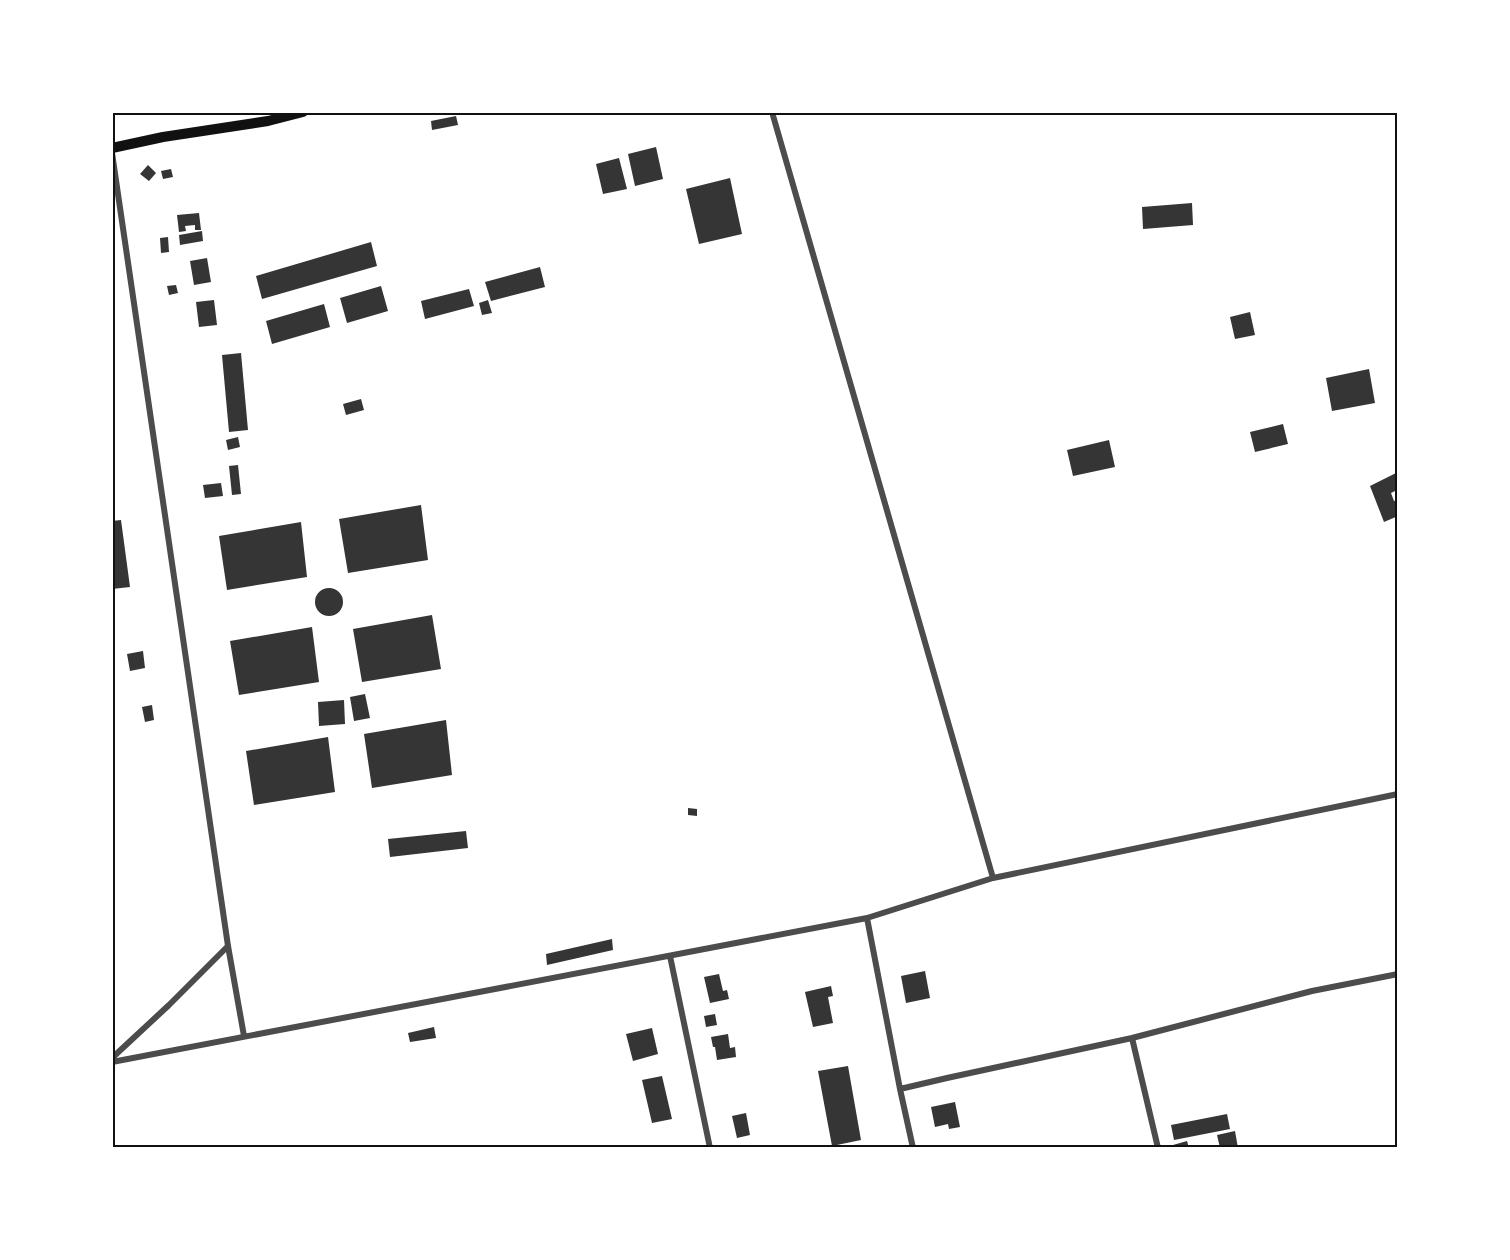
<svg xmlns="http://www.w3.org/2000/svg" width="1510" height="1260" viewBox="0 0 1510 1260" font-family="'Golos Text',sans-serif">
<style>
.building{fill:#353535}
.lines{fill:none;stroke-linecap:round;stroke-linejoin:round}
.minor{stroke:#4c4c4c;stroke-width:6}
.primary{stroke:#111;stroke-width:10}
.neatline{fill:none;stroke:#111;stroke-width:2}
</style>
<rect width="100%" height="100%" fill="#fff"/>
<path class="building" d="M456,116L458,125L432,130L431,121Z
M656,147L663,179L635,186L628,154Z
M619,158L627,189L603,194L596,164Z
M148,165L156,173L149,181L140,174Z
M171,169L173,177L163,179L161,171Z
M730,178L742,234L699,244L686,189Z
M1192,203L1193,225L1143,229L1142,207Z
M199,213L201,230H195V225L185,226L186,231L179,232L177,215Z
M202,231L203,241L180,245L179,235Z
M168,237L169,252L161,253L160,238Z
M371,242L377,266L262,299L256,276Z
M207,258L211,282L194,285L190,261Z
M540,267L545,287L491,301L485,282Z
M176,285L178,293L169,295L167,286Z
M381,286L388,311L347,323L340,298Z
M469,289L474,306L425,319L421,301Z
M214,300L217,325L199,327L196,302Z
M488,300L492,313L482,315L479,303Z
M324,304L330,327L272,344L266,321Z
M1250,312L1255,335L1235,339L1230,317Z
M241,353L248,430L229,432L222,355Z
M1369,369L1375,403L1332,411L1326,378Z
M361,399L364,410L346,415L343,404Z
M1283,424L1288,444L1255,452L1250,432Z
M238,437L240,447L228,450L226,440Z
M1109,440L1115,467L1073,476L1067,450Z
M238,465L241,494L232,495L229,466Z
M1398,472L1397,490L1391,493L1394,501L1398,500V516L1384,522L1370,486Z
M221,483L223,496L205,498L203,485Z
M421,505L428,560L348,573L339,519Z
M121,520L130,587L112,589V521Z
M301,522L307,577L227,590L219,536Z
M315 602a14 14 0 1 1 28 0a14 14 0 1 1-28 0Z
M432,615L441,669L362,682L353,629Z
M312,627L319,682L239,695L230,641Z
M143,651L145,668L130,671L127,654Z
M365,694L370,718L354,721L350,697Z
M344,700L345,724L319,726L318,702Z
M152,705L154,720L145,722L142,707Z
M446,720L452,775L372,788L364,734Z
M328,737L335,792L254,805L246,751Z
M688,808L697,809V816L688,815Z
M466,831L468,848L390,857L388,839Z
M612,939L613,950L547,965L546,954Z
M925,971L930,998L906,1003L901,976Z
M719,974L723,991L727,990L729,999L710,1003L704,977Z
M831,986L833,996L828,997L833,1023L813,1027L805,992Z
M715,1014L717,1025L706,1027L704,1016Z
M434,1027L436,1038L410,1042L408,1033Z
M652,1028L658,1054L633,1061L626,1034Z
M728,1034L730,1048L735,1047L736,1057L717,1060L715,1047H713L711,1037Z
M848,1066L861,1140L832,1146L818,1071Z
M662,1076L672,1119L652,1123L642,1080Z
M955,1102L960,1127L949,1129L948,1124L935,1127L931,1107Z
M746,1113L750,1135L737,1138L732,1116Z
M1227,1114L1230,1129L1174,1140L1171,1125Z
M1235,1131L1238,1148H1220L1217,1135Z
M1187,1141L1189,1148H1166V1147Z"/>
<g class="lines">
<path class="minor" d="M772,112L993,878
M112,153L228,946L244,1036
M867,918L900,1089L913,1148
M670,956L710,1148
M1132,1038L1158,1148
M112,1058L169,1005L228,946
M112,1062L867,918L993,878L1398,794
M900,1089L947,1078L1132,1038L1312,991L1398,974"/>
<path class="primary" d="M112,148L163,137L268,121L303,112"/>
</g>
<rect width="1510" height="1260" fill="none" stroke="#ffffff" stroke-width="228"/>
<rect x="114" y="114" width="1282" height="1032" class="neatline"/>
</svg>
